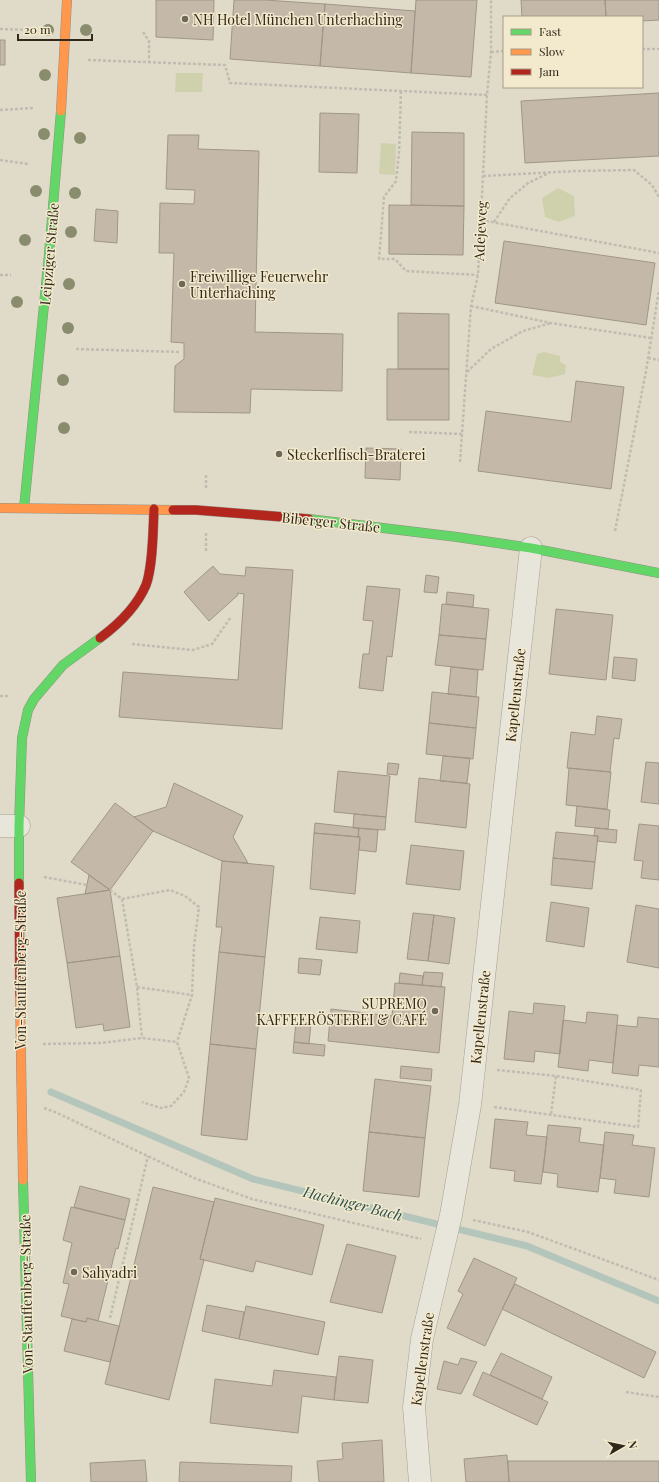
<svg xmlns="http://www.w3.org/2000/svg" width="659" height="1482" viewBox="0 0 659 1482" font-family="'Playfair Display',serif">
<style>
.green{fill:#ced1ab}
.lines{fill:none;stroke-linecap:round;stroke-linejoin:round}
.stream{stroke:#b4c6bb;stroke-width:7}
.building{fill:#c4b9a9;stroke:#a09688}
.street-casing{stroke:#a59f92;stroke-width:23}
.fast-casing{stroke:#958f82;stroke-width:10}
.slow-casing{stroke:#958f82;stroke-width:10}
.jam-casing{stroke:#958f82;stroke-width:10}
.path{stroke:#c1bcb2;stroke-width:2.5;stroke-dasharray:3 2;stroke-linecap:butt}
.street{stroke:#e8e5da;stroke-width:22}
.fast{stroke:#63d668;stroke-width:9}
.slow{stroke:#ff974d;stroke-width:9}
.jam{stroke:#b3261e;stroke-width:9}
.tree{fill:#898d6d}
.poi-dot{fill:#6f6758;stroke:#f3eacd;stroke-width:1.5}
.labels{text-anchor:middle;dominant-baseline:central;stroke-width:3;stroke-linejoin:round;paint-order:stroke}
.poi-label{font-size:14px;fill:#32281c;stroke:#f3eacd;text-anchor:start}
.street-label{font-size:14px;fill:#32281c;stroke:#f3eacd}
.water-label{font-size:15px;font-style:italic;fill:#2c5151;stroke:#f3eacd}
</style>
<rect width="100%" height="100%" fill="#e0dbc8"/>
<path class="green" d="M176,73H203L202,92H175Z
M381,143L396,144L395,175L379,174Z
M558,188L574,196L575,216L559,222L545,217L542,198Z
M544,352L560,356V362L566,365L565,374L549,378L532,375L537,354Z"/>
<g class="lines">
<path class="stream" d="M51,1092L253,1179L527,1246L659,1301"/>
</g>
<path class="building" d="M156,0H214L213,40L156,37Z
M234,0H265L325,4L320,66L230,59Z
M416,0H477L471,77L411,73Z
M521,0H605L606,17H522Z
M605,0H659V20L642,21V17H606Z
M325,4L415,11L411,73L320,66Z
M0,40H5V65H0Z
M659,93V156L525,163L521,101Z
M320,113L359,114L357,173L319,172Z
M412,132L464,133V206L411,205Z
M168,135H199L198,149L259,151L255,332L343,334L342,391L251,389L250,413L174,412L175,366L184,359V343L171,342L174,253H159L160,203L194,204L195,190L166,189Z
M389,205L464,206L463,255L389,254Z
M96,209L118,211L117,243L94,241Z
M504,241L655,263L646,325L495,303Z
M398,313L449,314V369H398Z
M387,369H449V420H387Z
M576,381L624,387L611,489L478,471L486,411L571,422Z
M366,448L401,449L400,480L365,478Z
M213,566L220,574L245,576L246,567L293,570L282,729L119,717L123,672L238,680L244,594L237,593L238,595L209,621L184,592Z
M426,575L439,577L437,593L424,592Z
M367,586L400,589L392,657L387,656L383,691L359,688L363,654H369L373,621L363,620Z
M447,592L474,595L473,607L446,604Z
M442,604L489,609L486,639L439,635Z
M556,609L613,615L606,680L549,674Z
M439,635L486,639L483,670L435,665Z
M614,657L637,659L635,681L612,678Z
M451,667L478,670L476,697L448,694Z
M432,692L479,697L476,728L429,723Z
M597,716L622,719L619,739L614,738L610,772L567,768L571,732L595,735Z
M429,723L476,728L473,759L426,754Z
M443,756L470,758L467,783L440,781Z
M646,762L659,763V804L641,802Z
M388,763L399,764L397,775L387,774Z
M569,768L611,772L607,809L566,805Z
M338,771L390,776L386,817L334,812Z
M419,778L470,784L466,828L415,822Z
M174,783L243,816L233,837L248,863L222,861L153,831L134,817L166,807Z
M115,803L153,831L110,890L71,862Z
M577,806L610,810L608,829L575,826Z
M354,814L386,817L385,830L353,828Z
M315,823L359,828L358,837L314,833Z
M639,824L659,826V880L641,878L643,861L634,860Z
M359,828L378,830L376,852L359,850L360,837H358Z
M595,828L617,830L616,843L597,841L598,836H594Z
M556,832L598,836L595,862L553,858Z
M314,833L360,837L355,894L310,889Z
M411,845L464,851L460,890L406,884Z
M553,858L595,862L592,889L551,885Z
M222,861L274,866L265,957L219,952L222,927H216Z
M89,875L110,890L85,894Z
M110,890L120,956L67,963L57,898Z
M551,902L589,908L584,947L546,941Z
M636,905L659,909V968L627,962Z
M413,913L434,915L428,961L407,959Z
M434,915L455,918L449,964L428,961Z
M320,917L360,921L357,953L316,949Z
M219,952L265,957L256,1049L210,1044Z
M120,956L130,1027L104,1031L103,1024L76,1028L67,963Z
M299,958L322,960L320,975L298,973Z
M424,972L443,973L441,987L422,985Z
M400,973L423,976L422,985L399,983Z
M395,983L445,987L439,1053L328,1041L331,1009L392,1016Z
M534,1003L565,1006L560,1054L535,1051L534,1062L504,1059L509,1011L533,1014Z
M587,1012L618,1015L613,1063L589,1060L588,1071L558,1067L563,1020L586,1023Z
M638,1017L659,1019V1067L639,1065L638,1076L612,1073L617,1025L637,1027Z
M296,1022L311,1023L309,1044L294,1042Z
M294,1042L325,1045L324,1056L293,1053Z
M210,1044L256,1049L247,1140L201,1135Z
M401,1066L432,1069L431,1081L400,1078Z
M375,1079L431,1086L425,1138L369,1132Z
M495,1119L528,1122L526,1135L547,1137L541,1184L514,1181L515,1171L490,1168Z
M548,1125L581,1128L579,1142L604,1145L598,1192L557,1187L558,1174L543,1172Z
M369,1132L425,1138L419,1197L363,1191Z
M605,1132L634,1135L632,1145L655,1148L649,1197L614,1193L616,1180L600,1178Z
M80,1186L130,1199L125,1220L74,1207Z
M153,1187L214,1202L200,1259L204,1260L169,1400L105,1384Z
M215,1198L324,1225L312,1275L256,1261L253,1272L200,1259Z
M71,1207L125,1220L118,1249L116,1248L98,1321L87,1318L86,1322L61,1316L69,1284L63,1283L72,1243L63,1240Z
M347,1244L396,1256L382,1313L330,1302Z
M474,1258L517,1278L485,1346L447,1328L463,1294L458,1291Z
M515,1284L656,1352L644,1378L502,1309Z
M207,1305L244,1312L239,1339L202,1331Z
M246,1306L325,1322L318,1355L239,1339Z
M87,1318L119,1326L110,1362L64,1351L72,1319L86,1322Z
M501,1353L552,1377L542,1399L490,1375Z
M339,1356L373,1360L368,1403L334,1400Z
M461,1358L477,1362L461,1394L437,1389L444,1361L458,1365Z
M274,1370L336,1377L334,1400L302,1396L298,1433L210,1423L215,1379L272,1386Z
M483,1372L548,1402L537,1425L473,1395Z
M382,1440L384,1482H319L317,1461L343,1459L342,1443Z
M507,1455L509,1482H466L464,1459Z
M145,1460L147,1482H91L90,1463Z
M508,1461H659V1482H509Z
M180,1462L292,1466L291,1482H179Z"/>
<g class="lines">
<g class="street-casing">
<path id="street" d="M0,826H19
M420,1482L414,1407L422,1339L451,1215L470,1105L531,548"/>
</g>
<g class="fast-casing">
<path id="fast" d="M24,508L49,254L61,111
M309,519L457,537L531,548L659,573
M19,883V826L22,738L28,710L34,699L63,665L100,638
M23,1180L31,1482"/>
</g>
<g class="slow-casing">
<path id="slow" d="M61,111L67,0
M0,508L173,510
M20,995L23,1180"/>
</g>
<g class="jam-casing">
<path id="jam" d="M173,510H196L309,519
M100,638C119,624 137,606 146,585C153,566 153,530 154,509
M19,883L20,995"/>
</g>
<path class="path" d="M0,29L29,30L36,29
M143,32L149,41V62
M642,49H659
M491,52L504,51
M88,60L225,65L230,83L487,95
M401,91L399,153L396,181L384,197L379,259H395L406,271L478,275
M0,110L33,108
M0,160L28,164
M483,176L576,171L634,170L652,185L659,197
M481,220L659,253
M494,222L510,198L528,183L549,173
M0,275H11
M471,306L551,323L651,338
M76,349L179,352
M648,358L659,360
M467,372L491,349L523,331L551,323
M409,432L463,434
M460,462L471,306L478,275L487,95L491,52V0
M206,488V473
M615,531L646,371L659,290
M206,533V551
M132,644L193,650L212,644L231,617
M0,696H8
M44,877L87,885
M110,890L122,899L170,890L185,896L199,907L194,946L192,995L177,1042
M122,899L137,987L142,1038
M137,987L192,995
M43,1044L101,1043L142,1038L177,1042L189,1078L184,1092L171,1106L161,1108L142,1102
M494,1107L638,1127L641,1090L556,1076L497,1070
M44,1108L55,1112L194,1178L252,1199L421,1239
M551,1114L556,1076
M473,1220L528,1232L659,1280
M110,1318L148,1156
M626,1392L659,1397"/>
<use href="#street" class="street"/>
<use href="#fast" class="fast"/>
<use href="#slow" class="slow"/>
<use href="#jam" class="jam"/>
</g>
<g class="tree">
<circle cx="48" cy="30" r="6"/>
<circle cx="86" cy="30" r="6"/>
<circle cx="45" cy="75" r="6"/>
<circle cx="44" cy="134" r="6"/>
<circle cx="80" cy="138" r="6"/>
<circle cx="36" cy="191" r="6"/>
<circle cx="75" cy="193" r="6"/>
<circle cx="71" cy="232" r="6"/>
<circle cx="25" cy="240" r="6"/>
<circle cx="69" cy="284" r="6"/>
<circle cx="17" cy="302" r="6"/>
<circle cx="68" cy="328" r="6"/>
<circle cx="63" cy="380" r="6"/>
<circle cx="64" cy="428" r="6"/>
</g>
<g class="poi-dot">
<circle cx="185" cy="19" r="4"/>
<circle cx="182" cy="284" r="4"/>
<circle cx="279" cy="454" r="4"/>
<circle cx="435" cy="1011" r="4"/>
<circle cx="74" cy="1272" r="4"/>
</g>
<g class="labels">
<g class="poi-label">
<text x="193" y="19">NH Hotel München Unterhaching</text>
<text x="190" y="276">Freiwillige Feuerwehr<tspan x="190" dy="16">Unterhaching</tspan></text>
<text x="287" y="454">Steckerlfisch-Braterei</text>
<text x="427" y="1003" text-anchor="end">SUPREMO<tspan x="427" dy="16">KAFFEERÖSTEREI &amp; CAFÉ</tspan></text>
<text x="82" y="1272">Sahyadri</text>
</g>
<g class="street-label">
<text transform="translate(480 231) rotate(-87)">Adejeweg</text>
<text transform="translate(49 254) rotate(-85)">Leipziger Straße</text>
<text transform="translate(331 522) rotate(6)">Biberger Straße</text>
<text transform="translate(515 695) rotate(-84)">Kapellenstraße</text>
<text transform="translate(20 970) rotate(-90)">Von-Stauffenberg-Straße</text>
<text transform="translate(480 1017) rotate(-84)">Kapellenstraße</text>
<text transform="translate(26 1294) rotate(-91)">Von-Stauffenberg-Straße</text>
<text transform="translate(422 1359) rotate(-82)">Kapellenstraße</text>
</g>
<g class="water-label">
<text transform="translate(353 1203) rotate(14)">Hachinger Bach</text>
</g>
</g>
<rect x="503" y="16" width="140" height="72" fill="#f3eacd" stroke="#a69c86"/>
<rect x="511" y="29" width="20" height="6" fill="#63d668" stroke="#a69c86"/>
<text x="539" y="36" font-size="12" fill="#32281c">Fast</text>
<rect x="511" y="49" width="20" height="6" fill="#ff974d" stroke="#a69c86"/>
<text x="539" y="56" font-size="12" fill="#32281c">Slow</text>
<rect x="511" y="69" width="20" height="6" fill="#b3261e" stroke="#a69c86"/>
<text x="539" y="76" font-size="12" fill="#32281c">Jam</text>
<g transform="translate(623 1446) rotate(81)" stroke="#f3eacd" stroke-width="3" paint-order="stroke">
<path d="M0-3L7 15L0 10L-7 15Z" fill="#32281c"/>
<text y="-6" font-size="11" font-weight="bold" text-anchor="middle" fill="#32281c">N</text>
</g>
<path d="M18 34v6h74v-6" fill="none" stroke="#32281c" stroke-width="2"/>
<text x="24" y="34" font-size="12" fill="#32281c" stroke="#f3eacd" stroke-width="3" paint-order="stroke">20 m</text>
</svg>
